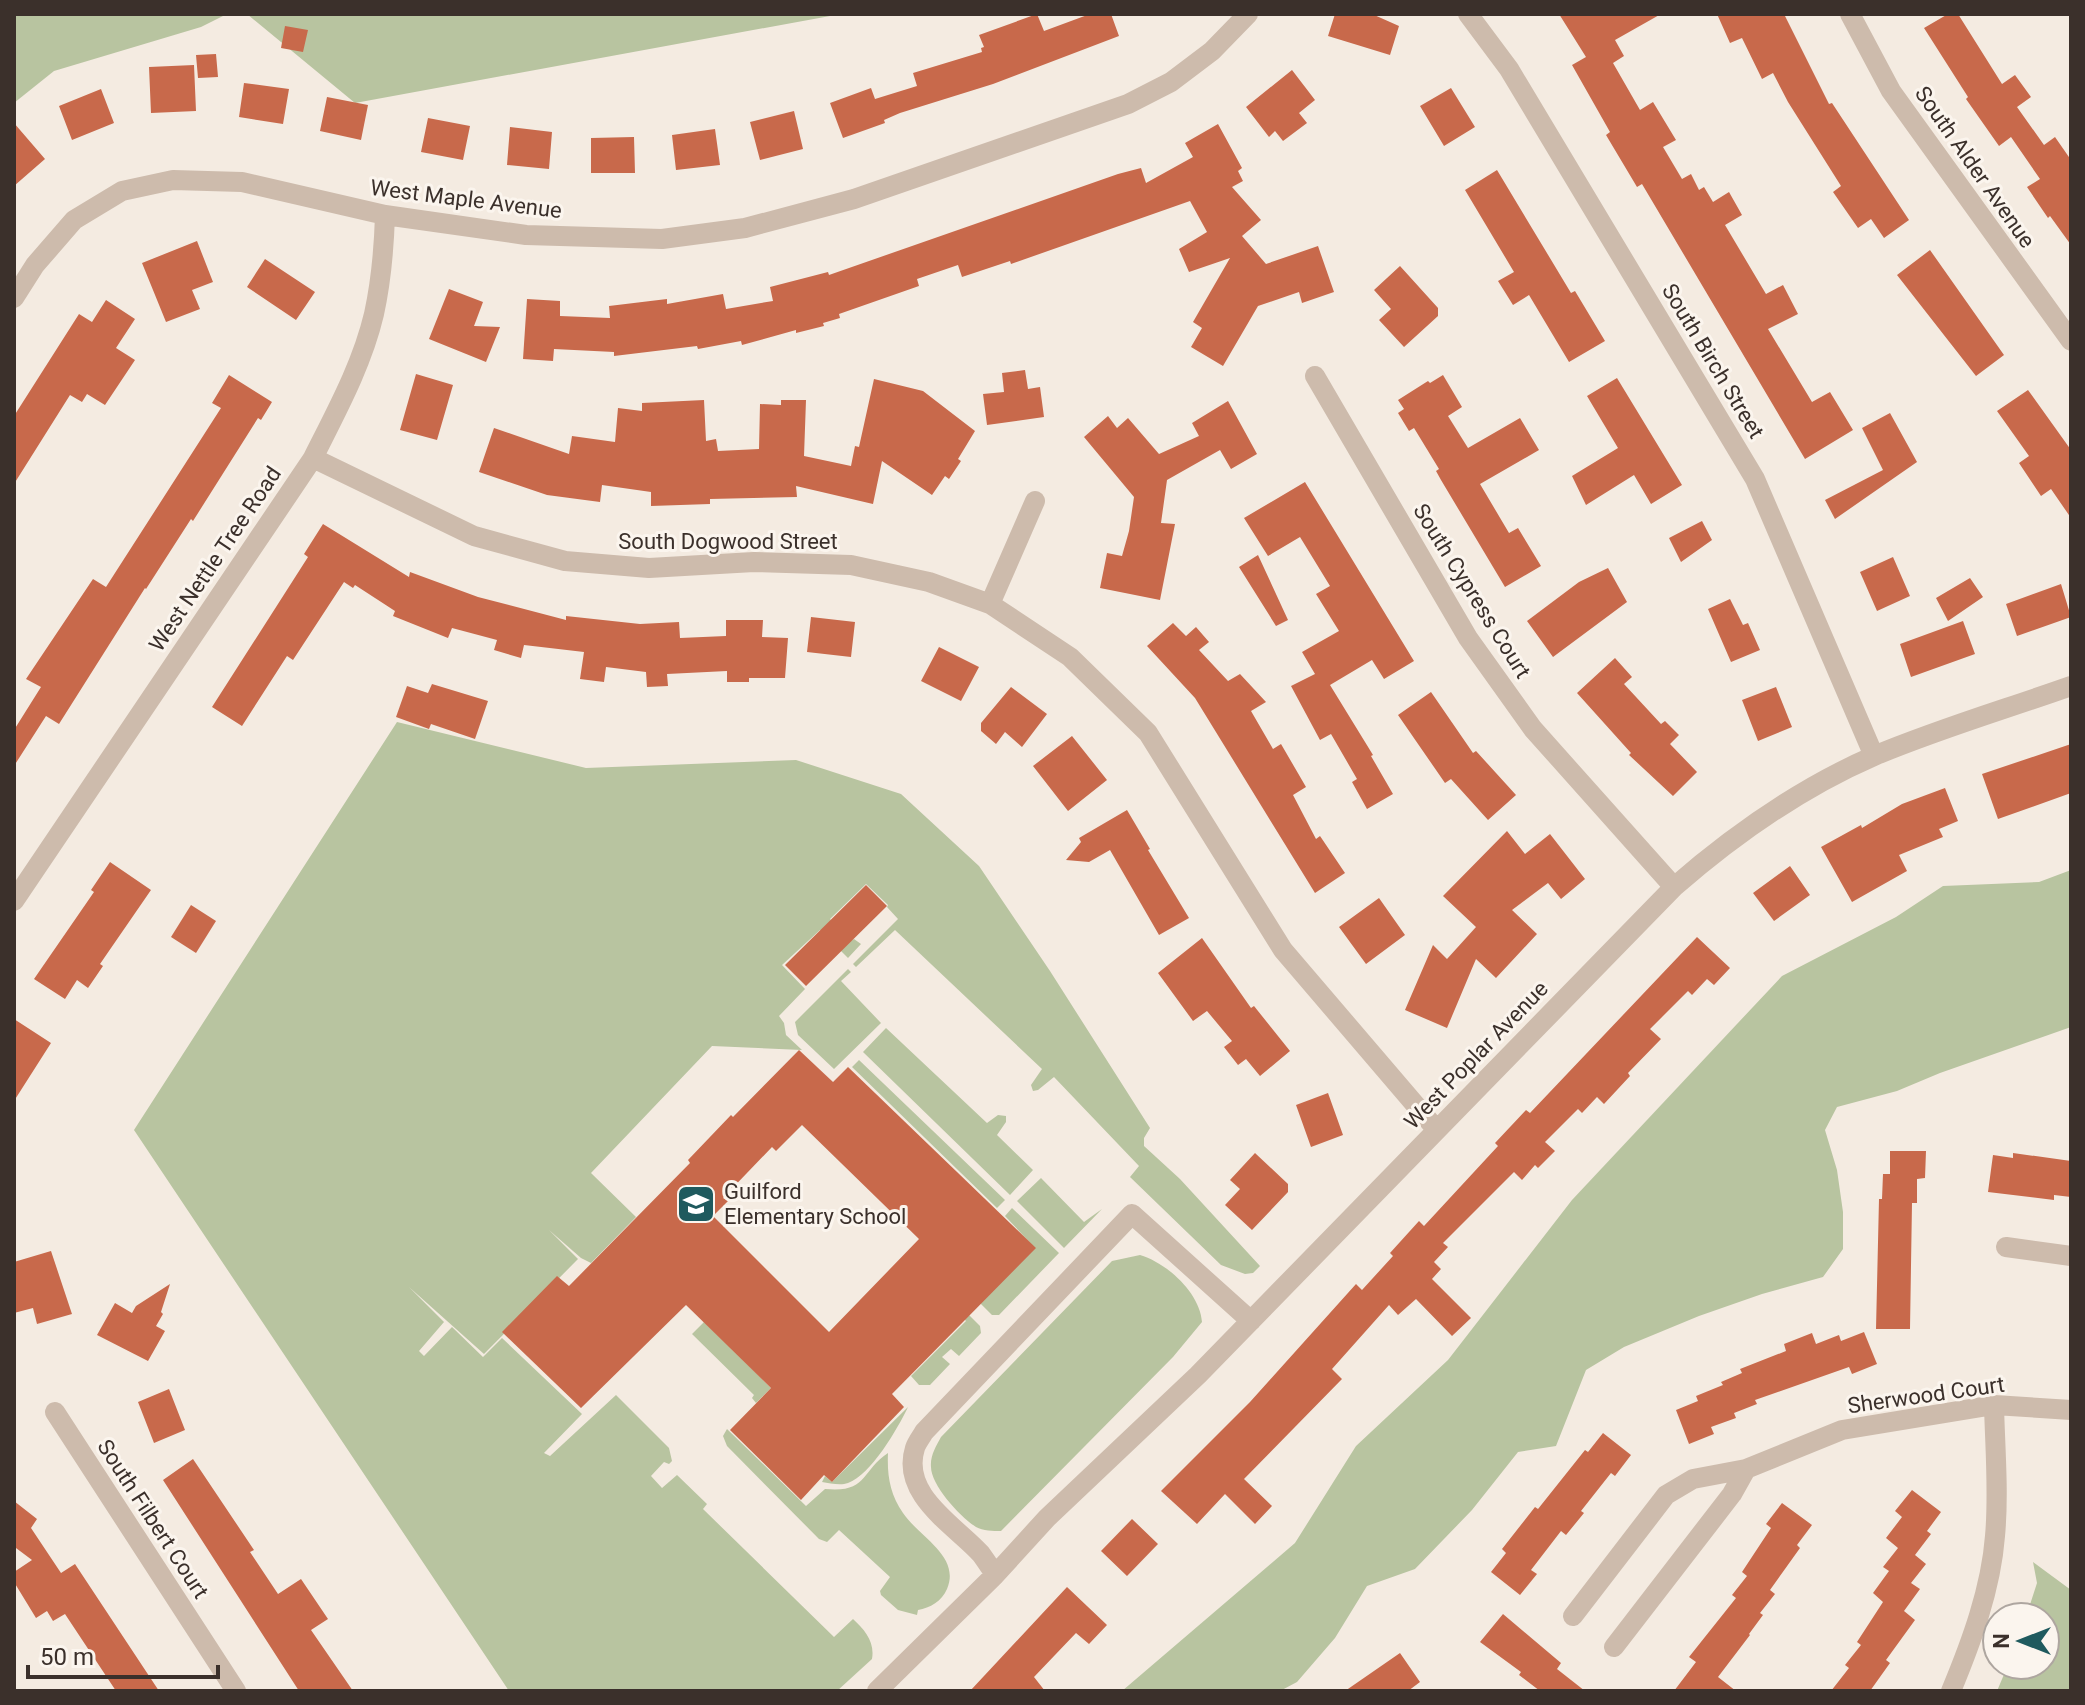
<svg xmlns="http://www.w3.org/2000/svg" width="2085" height="1705" viewBox="0 0 2085 1705" font-family="Roboto,sans-serif">
<style>
.green{fill:#b8c4a0}
.building{fill:#c8694b;fill-rule:evenodd}
.lines{fill:none;stroke-linecap:round;stroke-linejoin:round}
.minor{stroke:#cdbbac;stroke-width:20}
.labels{text-anchor:middle;dominant-baseline:central;stroke-width:6;stroke-linejoin:round;paint-order:stroke}
.street-label{font-size:22px;fill:#3b302b;stroke:#fbf5ee}
.poi-label{font-size:22px;fill:#3b302b;stroke:#fbf5ee;text-anchor:start}
</style>
<rect width="100%" height="100%" fill="#f4ebe1"/>
<path class="green" d="M14,14H227L201,27L54,71L14,103Z
M247,14H841L355,103Z
M397,722L586,768L796,760L901,794L979,866L1050,971L1150,1128L1144,1138V1146L1180,1179L1260,1266L1253,1273L1245,1274L1221,1265L1130,1177L1139,1166L1054,1077L1038,1090L1033,1091L1031,1085L1042,1069L895,930L856,967L853,964L898,919L887,907L888,905L866,884L830,919L851,941L854,939L861,944L848,958L820,930L782,965L805,989L779,1016L784,1023L786,1035L802,1050L712,1046L591,1173L636,1217L591,1263L581,1258L549,1230L578,1259L484,1354L409,1287L444,1322L419,1351L424,1356L452,1327L483,1357L502,1338L582,1414L544,1453L550,1456L616,1395L669,1448L672,1461L669,1464L664,1462L651,1476L662,1488L677,1475L707,1504L703,1509L834,1637L853,1619C865,1630 875,1642 872,1659L837,1691H509L134,1130Z
M2071,870V1027L1940,1073L1897,1091L1837,1107L1825,1130L1837,1170L1843,1212V1249L1823,1277L1762,1294L1699,1316L1624,1347L1586,1370L1556,1446L1518,1452L1472,1510L1415,1569L1367,1586L1335,1638L1297,1682L1280,1691H1122L1295,1543L1356,1446L1448,1360L1572,1200L1782,976L1896,917L1943,886L2039,882Z
M848,969L851,972L841,981L881,1023L834,1069L798,1035L795,1022Z
M886,1028L987,1123L998,1115L1006,1116V1122L997,1135L1033,1170L1010,1195L863,1052Z
M859,1060L1005,1200L997,1208L852,1067Z
M1041,1178L1084,1222L1102,1209L1064,1248L1017,1201Z
M1012,1208L1059,1253L999,1315H992L977,1300L1035,1248L1005,1216Z
M1140,1255C1167,1263 1200,1293 1202,1322L1173,1357L1001,1531C993,1531 983,1531 976,1527C960,1517 931,1485 931,1467C930,1456 936,1446 941,1437L1112,1261Z
M951,1297L980,1326L981,1333L959,1356L951,1349L942,1357L950,1364L930,1385H919L911,1376L966,1321L947,1301Z
M704,1322L771,1388L756,1403L752,1398L754,1395L692,1334Z
M908,1407C898,1428 871,1475 848,1483C840,1486 830,1483 822,1482L825,1476L832,1482Z
M727,1429L806,1506L825,1489C868,1493 860,1472 888,1453C887,1476 890,1494 903,1513C919,1537 961,1556 947,1589C942,1601 930,1608 918,1610L917,1615L898,1610L881,1595L880,1591L890,1577L839,1530L827,1542L819,1539L727,1446L723,1436Z
M2033,1562L2071,1590V1691H1997L2008,1665H2045V1617H2026L2037,1583Z"/>
<path class="building" d="M1037,14L1044,31L1090,14H1111L1119,36L993,84L900,113L884,120L885,123L843,138L830,103L871,88L875,99L917,86L913,73L982,52L981,48L984,47L979,35Z
M1335,14H1372L1399,26L1390,55L1328,36Z
M1559,14H1661L1615,40L1624,56L1613,63L1640,110L1653,102L1676,140L1663,147L1682,179L1691,174L1699,190L1704,187L1713,202L1729,192L1742,215L1725,225L1766,294L1783,285L1798,314L1768,329L1812,402L1830,392L1853,430L1805,459L1642,184L1637,187L1606,135L1610,132L1572,65L1586,57Z
M1717,14H1784L1829,104L1832,103L1909,220L1884,238L1871,219L1858,228L1833,192L1841,186L1788,102L1773,73L1762,79L1742,38L1730,43Z
M1948,14H1958L2002,84L2015,75L2031,97L2017,107L2044,145L2055,137L2071,160V245L2050,216L2048,218L2027,187L2040,179L2011,137L1999,146L1966,99L1968,97L1924,28Z
M285,26L308,30L303,52L281,48Z
M216,54L218,77L198,78L196,55Z
M194,65L196,111L151,113L149,67Z
M1292,70L1315,100L1299,113L1307,123L1283,141L1275,131L1269,137L1246,107Z
M244,83L289,89L283,124L239,117Z
M1451,88L1475,127L1444,146L1420,106Z
M101,89L114,123L72,140L59,106Z
M327,97L368,105L361,140L320,131Z
M794,111L803,149L760,160L750,122Z
M428,118L470,126L463,160L421,152Z
M14,123L45,159L14,186Z
M1218,124L1242,168L1238,171L1243,181L1232,187L1261,220L1242,236L1266,264L1318,246L1334,292L1302,303L1299,292L1258,306L1223,366L1191,347L1202,328L1193,322L1230,258L1189,272L1179,249L1207,232L1190,201L1011,264L1010,261L962,277L958,265L917,279L919,286L839,314L840,318L823,323L824,326L796,333V330L742,345L741,341L698,349L697,346L614,356V352L554,349L553,361L523,359L527,299L560,301V316L610,318L609,306L667,299V304L723,294L726,309L773,301L770,287L828,272L829,275L1118,174L1141,168L1146,183L1193,157L1185,143Z
M510,127L552,132L549,169L507,165Z
M715,129L720,165L676,170L672,135Z
M634,137L635,173H591V138Z
M1497,170L1571,293L1575,291L1605,341L1569,362L1529,295L1513,305L1498,281L1514,272L1465,190Z
M197,241L213,282L192,290L200,309L166,322L142,263Z
M1930,250L2004,355L1976,376L1897,275Z
M265,259L315,292L296,320L247,287Z
M1400,266L1438,308V316L1404,347L1379,320L1391,309L1374,290Z
M449,289L483,302L474,326L500,327L486,362L429,339Z
M106,300L135,319L116,348L135,360L105,405L87,394L82,402L70,395L14,484V416L79,314L92,322Z
M1025,370L1028,389L1040,387L1044,417L987,425L983,394L1004,392L1002,373Z
M416,374L453,385L437,440L400,430Z
M229,375L272,402L261,420L258,418L193,521L191,519L146,589L145,588L59,724L46,716L14,766V730L41,687L26,679L93,579L106,587L221,408L212,403Z
M1443,375L1462,407L1448,416L1468,448L1520,418L1539,450L1480,484L1509,533L1518,528L1541,566L1505,587L1441,480L1436,471L1439,469L1414,428L1409,431L1398,413L1404,409L1398,400L1428,381L1430,383Z
M1617,378L1682,485L1651,504L1634,475L1586,505L1572,476L1618,448L1587,396Z
M874,379L923,391L975,431L958,459L961,461L949,479L945,476L932,495L882,461L873,504L796,486L797,497L710,499V504L651,506V492L602,485L600,502L547,495L479,472L494,428L569,454L572,436L615,442L618,408L642,411V403L704,400L706,441L716,439L718,451L759,449L760,404L781,405V400H806L804,456L851,466L855,446L859,447Z
M2028,390L2071,450V518L2051,489L2041,496L2019,463L2029,456L1997,411Z
M1228,401L1257,454L1231,469L1220,450L1167,480L1161,523L1175,524L1160,600L1100,588L1107,553L1122,556L1129,531L1134,497L1084,437L1108,416L1117,428L1128,418L1159,454L1199,436L1192,423Z
M1890,413L1917,462L1835,519L1825,500L1883,470L1862,428Z
M1305,482L1414,661L1384,679L1372,660L1330,685L1373,755L1371,756L1393,794L1367,809L1352,782L1357,779L1331,734L1320,740L1291,686L1315,674L1302,652L1339,631L1316,594L1330,586L1300,537L1268,556L1244,518Z
M1702,521L1712,540L1681,562L1669,538Z
M323,524L409,577L410,572L478,597L566,620V616L640,624L679,622L680,638L726,636V620H763L762,637L788,638L785,678H749V682H727V671L667,674L668,686L647,687L646,672L606,667L604,682L580,679L584,652L524,645L521,658L494,650L497,640L452,628L448,638L393,616L395,611L355,585L353,588L344,582L293,660L287,656L242,726L212,707L308,557L304,554Z
M1258,555L1288,620L1276,626L1239,567Z
M1893,557L1910,596L1877,611L1860,572Z
M1608,568L1627,602L1553,657L1527,621L1579,582Z
M1970,578L1983,597L1948,621L1936,598Z
M2061,584L2071,617L2017,636L2006,604Z
M1730,599L1743,625L1748,623L1760,650L1731,662L1708,609Z
M811,617L855,622L851,657L807,652Z
M1963,621L1975,654L1911,677L1900,644Z
M1173,623L1186,636L1196,627L1209,642L1199,650L1228,681L1240,674L1266,702L1251,711L1273,749L1281,744L1306,787L1293,795L1316,839L1320,836L1345,873L1315,893L1195,698L1147,646Z
M939,647L979,667L961,701L921,681Z
M1615,658L1632,677L1624,684L1661,724L1665,721L1679,735L1670,744L1697,772L1673,796L1629,755L1631,753L1577,693Z
M432,684L488,701L475,739L431,724L429,729L396,717L407,686L428,693Z
M1011,687L1047,714L1022,747L1005,732L996,744L981,731V723Z
M1776,687L1792,727L1758,741L1742,700Z
M1431,692L1473,753L1476,751L1516,795L1488,820L1451,779L1445,783L1398,715Z
M1072,736L1107,780L1068,811L1033,766Z
M2071,744V793L1998,819L1982,774Z
M1945,788L1958,821L1939,829L1943,837L1899,855L1907,871L1852,902L1821,847L1861,825L1862,828L1902,804Z
M1127,810L1150,849L1148,850L1189,918L1159,935L1110,850L1089,862L1066,860L1081,842L1079,838Z
M1507,831L1525,854L1550,834L1585,879L1561,899L1548,883L1512,910L1537,934L1496,978L1476,959L1447,1028L1405,1010L1433,945L1447,959L1476,927L1443,896Z
M110,862L151,890L100,964L103,966L88,988L77,980L65,999L34,979L94,892L91,890Z
M1790,866L1810,895L1774,921L1753,893Z
M866,885L887,906L806,986L785,965Z
M1379,898L1405,935L1366,964L1339,927Z
M191,905L216,921L196,953L171,937Z
M1697,937L1730,968L1714,985L1707,979L1692,995L1688,991L1650,1029L1661,1039L1628,1073L1630,1076L1604,1104L1597,1097L1582,1113L1578,1109L1545,1142L1555,1151L1538,1168L1535,1165L1522,1180L1514,1172L1443,1243L1448,1247L1434,1262L1441,1269L1432,1279L1471,1318L1452,1336L1416,1299L1398,1315L1389,1305L1332,1369L1342,1379L1244,1479L1272,1506L1255,1524L1225,1494L1197,1524L1161,1491L1250,1402L1356,1284L1362,1290L1393,1256L1390,1253L1419,1221L1424,1226L1498,1146L1495,1143L1526,1110L1530,1113Z
M1202,938L1251,1008L1254,1006L1290,1051L1260,1076L1246,1059L1238,1065L1224,1047L1232,1041L1207,1011L1193,1021L1158,973Z
M14,1019L51,1043L14,1101Z
M799,1050L833,1082L848,1067L1036,1248L892,1394L904,1407L832,1482L824,1475L801,1500L730,1430L771,1388L686,1305L581,1408L502,1332L557,1276L569,1286L690,1163L688,1160L731,1115L733,1117ZM802,1125L919,1239L829,1332L713,1216L728,1201L723,1198L772,1147L776,1151Z
M1328,1093L1343,1135L1311,1147L1296,1105Z
M1890,1151H1926L1925,1178L1917,1179V1203H1912L1910,1329H1876L1879,1199H1882L1883,1174H1890Z
M1255,1153L1288,1184V1192L1252,1230L1225,1205L1240,1189L1230,1180Z
M2013,1153L2071,1161V1197L2054,1195V1200L1988,1192L1993,1155L2013,1158Z
M51,1251L72,1314L37,1324L33,1308L14,1313V1262Z
M170,1284L161,1312L163,1314L156,1326L165,1331L148,1361L97,1335L115,1303L132,1313L136,1306Z
M1864,1332L1877,1364L1852,1374L1849,1367L1755,1400L1757,1404L1734,1413L1736,1418L1711,1427L1714,1434L1689,1444L1676,1410L1698,1401L1696,1396L1723,1385L1721,1382L1742,1373L1740,1369L1786,1351L1784,1344L1812,1333L1816,1344L1839,1335L1841,1341Z
M169,1389L185,1430L154,1443L138,1402Z
M1603,1433L1631,1455L1615,1476L1611,1473L1581,1511L1584,1513L1566,1535L1561,1531L1531,1570L1537,1574L1520,1595L1491,1572L1506,1553L1502,1549L1535,1507L1538,1509L1585,1450L1588,1452Z
M193,1459L254,1550L250,1552L278,1594L301,1579L328,1619L311,1630L353,1691H299L163,1480Z
M1912,1490L1941,1512L1927,1531L1931,1534L1915,1555L1926,1564L1911,1583L1920,1589L1904,1611L1915,1620L1886,1660L1890,1663L1870,1691H1831L1849,1668L1845,1665L1861,1645L1857,1642L1883,1602L1873,1593L1889,1571L1883,1567L1898,1548L1886,1538L1902,1517L1895,1511Z
M14,1501L37,1519L31,1528L61,1573L75,1564L159,1691H116L65,1614L53,1621L47,1611L36,1618L14,1582V1572L32,1560L16,1548L14,1551Z
M1782,1503L1812,1525L1797,1545L1800,1548L1770,1590L1775,1594L1760,1613L1763,1615L1749,1634L1750,1635L1718,1677L1736,1691H1674L1696,1662L1689,1657L1736,1598L1732,1595L1747,1576L1742,1572L1771,1528L1766,1524Z
M1132,1519L1158,1544L1127,1576L1101,1551Z
M1067,1587L1107,1625L1089,1644L1076,1633L1034,1677L1045,1691H970Z
M1503,1614L1561,1663L1557,1669L1585,1691H1540L1519,1675L1521,1672L1480,1642Z
M1400,1653L1420,1682L1408,1691H1345Z"/>
<g class="lines">
<path class="minor" d="M1468,14L1509,69L1755,479L1874,756
M1850,14L1891,91L2071,341
M14,298L35,265L74,220L122,191L173,180L242,182L385,215L526,235L662,239L745,228L854,199L1128,104L1171,82L1212,51L1248,14
M1315,376L1468,638L1533,729L1674,887
M313,458L474,536L565,561L649,568L754,562L851,565L929,582L990,604L1070,657L1148,733L1283,950L1436,1129
M990,604L1035,501
M14,901L313,458C336,412 362,365 374,314C381,282 384,248 385,215
M2006,1247L2071,1256
M55,1412L236,1691
M995,1575C991,1568 986,1561 981,1554C956,1526 900,1495 915,1448C917,1442 922,1436 924,1432L1132,1214L1251,1321
M1573,1616L1666,1495L1693,1479L1746,1469L1842,1430L1994,1405L2071,1410
M1614,1647L1732,1494L1746,1469
M877,1691L995,1575L1047,1518L1198,1375L1674,887C1735,834 1800,788 1874,756C1938,729 2006,709 2071,686
M1951,1691C1971,1643 1991,1589 1995,1536C1999,1493 1995,1448 1994,1405"/>
</g>
<defs>
<g id="school-square" transform="scale(2)"><rect x="-9" y="-9" width="18" height="18" rx="4" fill="#1f5a5e" stroke="#fbf5ee"/><path d="M0-5L7-2L0 1L-7-2ZM-4 1L0 2.5L4 1V4Q0 6-4 4Z" fill="#fff"/></g>
</defs>
<g fill-rule="evenodd">
<use href="#school-square" x="696" y="1204"/>
</g>
<g class="labels">
<g class="street-label">
<text transform="translate(1975 167) rotate(55)">South Alder Avenue</text>
<text transform="translate(466 199) rotate(7)">West Maple Avenue</text>
<text transform="translate(1713 361) rotate(59)">South Birch Street</text>
<text x="728" y="541">South Dogwood Street</text>
<text transform="translate(215 559) rotate(-56)">West Nettle Tree Road</text>
<text transform="translate(1472 591) rotate(58)">South Cypress Court</text>
<text transform="translate(1476 1055) rotate(-46)">West Poplar Avenue</text>
<text transform="translate(1926 1395) rotate(-8)">Sherwood Court</text>
<text transform="translate(153 1519) rotate(57)">South Filbert Court</text>
</g>
<g class="poi-label">
<text x="724" y="1191">Guilford<tspan x="724" dy="25">Elementary School</tspan></text>
</g>
</g>
<rect width="2085" height="1705" fill="none" stroke="#3b302b" stroke-width="32"/>
<g transform="translate(2021 1641) rotate(270)"><circle r="38" fill="#fbf5ee" stroke="#aea6a0" stroke-width="2"/>
<path d="M0-6L14 30L0 20L-14 30Z" fill="#1f5a5e"/>
<text y="-12" font-size="22" font-weight="bold" text-anchor="middle" fill="#3b302b">N</text>
</g>
<path d="M28 1665v12h190v-12" fill="none" stroke="#3b302b" stroke-width="4"/>
<text x="40" y="1665" font-size="24" fill="#3b302b" stroke="#fbf5ee" stroke-width="6" paint-order="stroke">50 m</text>
</svg>
